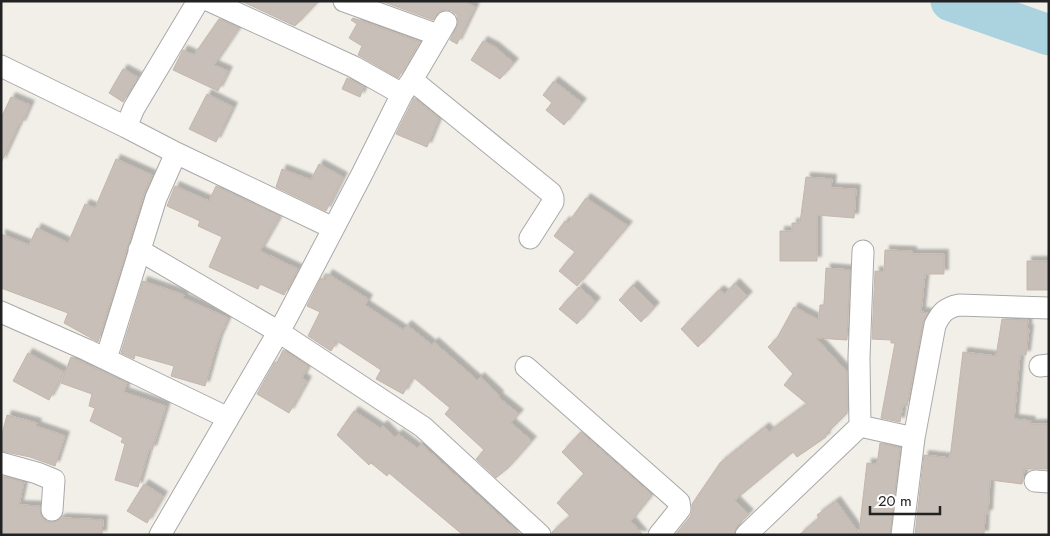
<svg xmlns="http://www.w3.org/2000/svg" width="1050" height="536" viewBox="0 0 1050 536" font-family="Jost,sans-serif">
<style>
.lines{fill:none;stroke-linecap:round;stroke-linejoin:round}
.river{stroke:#aad3df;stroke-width:41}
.building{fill:#c7bfb8;stroke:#c4b6ab;filter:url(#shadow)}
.minor-casing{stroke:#a9a9a9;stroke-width:23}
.minor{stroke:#fff;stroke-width:21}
</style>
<defs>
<filter id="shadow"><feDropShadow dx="4.5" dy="-4.5" stdDeviation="1" flood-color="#0004"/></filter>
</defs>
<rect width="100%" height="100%" fill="#f2efe9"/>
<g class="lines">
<path class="river" d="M951,1L1049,35"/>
</g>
<path class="building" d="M241,1H319L295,26Z
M381,1H463L475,7L457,44L450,40L458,23L457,15L452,11L447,10L440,11L433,20Z
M353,18L420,42L398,78L358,55L362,46L349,38L357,24L351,20Z
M219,19L239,28L214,65L228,71L218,91L173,70L183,50L194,55Z
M483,41L495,47L514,63L500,79L471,60Z
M123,69L138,77L123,102L109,93Z
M347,78L364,87L360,97L342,89Z
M554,81L582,103L564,125L546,110L552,103L543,95Z
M207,94L233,107L216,142L189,129Z
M11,97L30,105L21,125L19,124L1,163V118Z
M414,98L439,118L427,147L396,134Z
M116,159L152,175L144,194L98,342L64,323L68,313L1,288V234L29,245L37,228L68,243L85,204L95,208Z
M319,164L343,177L326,211L276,187L282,169L311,180Z
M806,177L832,179L831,188L856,189L854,218L817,215V261H780V231H792V223H800Z
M175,186L209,201L216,186L280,216L260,251L298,269L284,295L260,284L258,289L209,267L222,237L198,226L200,221L167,206Z
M586,198L628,226L577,286L559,271L575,252L554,236L565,221L568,223Z
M885,250L912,251V254H944V274H925L921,312L928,313L923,323L907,406L903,405L900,422L881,418L895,343H891V340L872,339L875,271L884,272Z
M1027,261H1049V290H1027Z
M826,268L850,270L847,340L816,338L847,372V413L825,435L826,437L797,457L793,452L735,500L749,514L737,526L734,535H675L690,517L692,512V504L720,463L765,427L769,432L807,404L784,385L793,374L768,347L777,338L794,307L819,320L820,305H824Z
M328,274L368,299L365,305L403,330L407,325L432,345L434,342L477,380L480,377L499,395L498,397L519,414L511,423L532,441L508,468L496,478L476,459L484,450L445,414L450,408L413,377L403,394L376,379L381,370L337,341L331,351L308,336L320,312L307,306L321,278L325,280Z
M143,281L184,295L183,298L228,318L218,340L205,386L171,376L174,366L135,355L134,359L121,353Z
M735,283L748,296L698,347L681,329L719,290L725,294Z
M633,285L655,307L641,322L619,300Z
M579,287L596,302L577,324L559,309Z
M1002,319L1028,320L1027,329H1029L1026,355H1020L1014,419L1031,421L1030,424H1049V469H1024L1022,484L990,480L988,514H985L984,535H915L924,455L950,458L963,352L996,356Z
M283,350L308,366L302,378L307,381L289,413L257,394L275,362L277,363Z
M28,353L64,372L49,400L13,381Z
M71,357L127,383L124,392L166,406L152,450L149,449L138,487L115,480L125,444L121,442L123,438L90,421L95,408L89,406L92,394L61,383Z
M354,411L380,428L383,425L395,437L398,434L417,448L421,444L521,535H463L389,473L387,476L371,463L369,465L337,435Z
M7,415L37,423L36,426L65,436L55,466L30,457L1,451V438Z
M581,432L652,495L631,521L643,535H552V532L570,516L557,503L584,474L562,452Z
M880,443L900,448L890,535H799L819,518L817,515L836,501L859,533L867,463L877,464Z
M1,476L24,482L19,505L40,506L41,515L45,521L52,522L57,521L62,518L103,520L102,535H1Z
M144,484L163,496L147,523L127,511Z"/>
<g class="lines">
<g class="minor-casing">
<path id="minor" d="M210,1L354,67L402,94
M344,1L438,35
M1,66L126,127
M412,80L551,193L553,198V202L530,238
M176,153L333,228
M139,250L279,332L423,427L540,535
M863,251L859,358L860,426L914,438
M1,312L87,350L228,418
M106,359L156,198L176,153L126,127L134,108L198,1
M1040,366L1049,365
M526,367L679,502L680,509L659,535
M1,463L37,473L54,480L52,510
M1035,481L1049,482
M160,535L286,319L362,174L402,94L412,80L446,22
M746,535L860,426
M902,535L914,438L935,325C941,313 945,308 959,305L1049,308"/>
</g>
<use href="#minor" class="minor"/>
</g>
<rect width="1050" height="536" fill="none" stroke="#222222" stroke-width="5"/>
<path d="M870 506v8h70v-8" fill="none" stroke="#222222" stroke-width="2.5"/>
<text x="878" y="506" font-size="15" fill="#222222" stroke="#ffffff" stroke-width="4" paint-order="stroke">20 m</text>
</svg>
